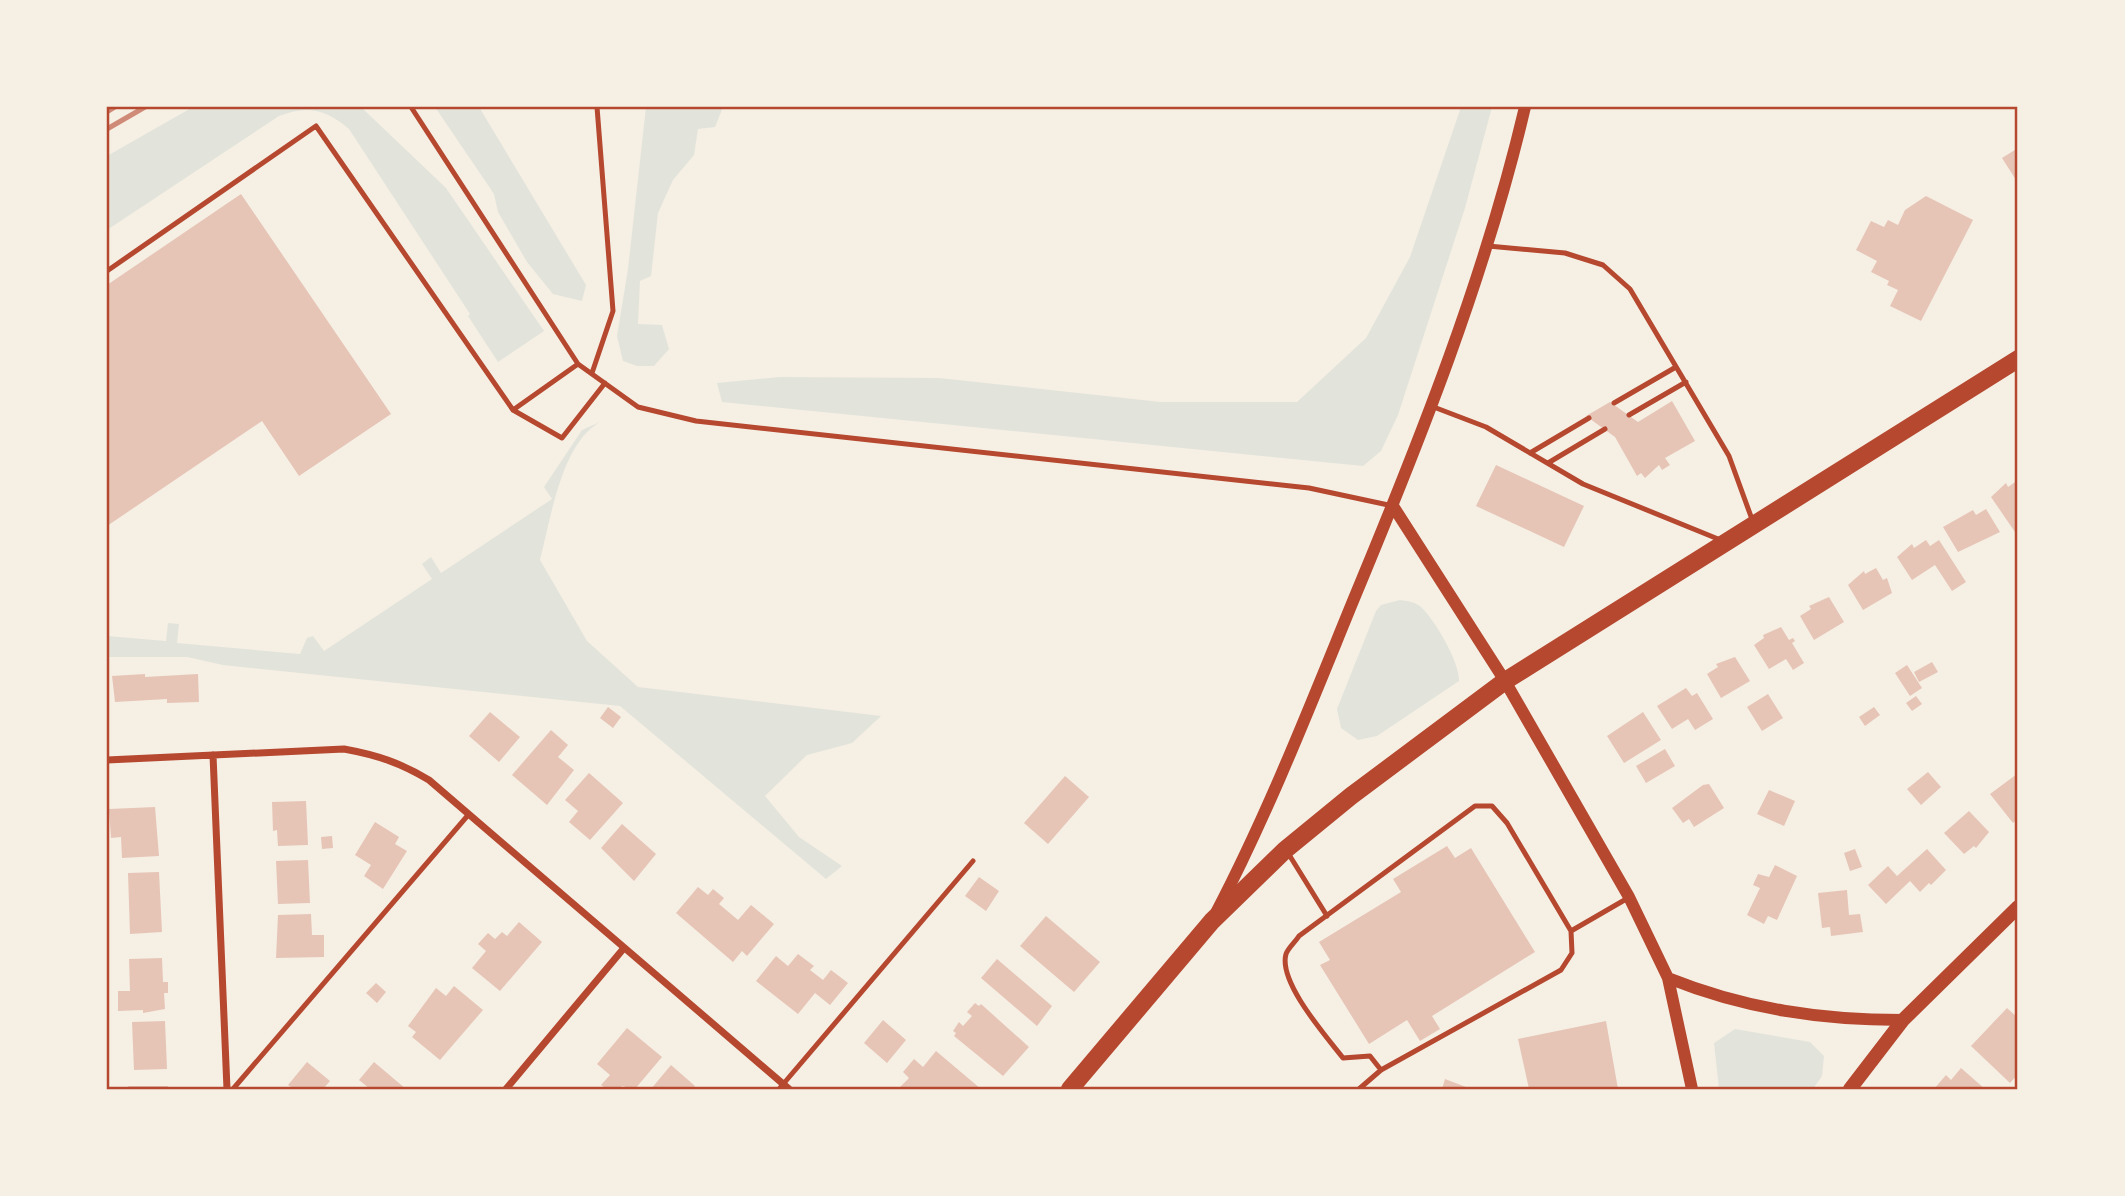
<svg xmlns="http://www.w3.org/2000/svg" width="2125" height="1196" viewBox="0 0 2125 1196" font-family="Rubik,sans-serif">
<style>
.green{fill:#e2e4dc}
.building{fill:#e6c5b7}
.lines{fill:none;stroke-linecap:round;stroke-linejoin:round}
.service{stroke:#b5482f;stroke-width:5}
.minor{stroke:#b5482f;stroke-width:7}
.tertiary{stroke:#b5482f;stroke-width:12}
.secondary{stroke:#b5482f;stroke-width:14}
.primary{stroke:#b5482f;stroke-width:18}
.rail{stroke:#cf8b77;stroke-width:5}
.neatline{fill:none;stroke:#b5482f;stroke-width:2.5}
</style>
<rect width="100%" height="100%" fill="#f6efe4"/>
<path class="green" d="M193,107H361L446,188L544,331L498,362L468,316L470,314L349,129C326,109 307,105 279,116L107,230V156Z
M435,107H479L586,285L582,301L553,294L527,262L498,212L494,194Z
M646,107H723L715,127L698,129L694,155L673,180L658,213L651,276L640,281L638,324L662,325L669,349L654,366H637L623,361L617,336L628,269Z
M1461,107H1492L1465,208L1398,415L1381,451L1363,466L722,402L717,383L780,377L939,378L1161,402H1297L1366,338L1410,257Z
M600,422C561,444 551,518 540,560L587,641L638,687L881,716L852,743L807,755L765,796L799,837L842,866L826,879L620,706L223,665L187,657H107V636L166,641L168,623L179,624L177,643L300,654L307,638L313,636L324,651L432,579L422,564L431,557L441,573L552,499L544,487L582,430Z
M1400,600C1408,601 1415,602 1421,607C1435,620 1460,663 1459,681L1377,736L1358,740L1341,728L1337,709L1376,611L1381,605Z
M1735,1029L1810,1042L1824,1056L1822,1076L1813,1089H1719L1714,1043Z"/>
<path class="building" d="M2018,148V183L2002,158Z
M241,194L391,414L299,476L262,421L107,526V285Z
M1926,196L1973,220L1921,321L1890,306L1898,290L1887,285L1889,281L1871,272L1877,261L1856,250L1871,221L1884,227L1888,220L1898,225L1905,210Z
M1672,401L1695,441L1665,458L1670,465L1662,470L1659,465L1645,478L1641,473L1637,476L1615,437L1586,416L1610,402L1638,422Z
M1496,465L1584,506L1564,547L1476,506Z
M2018,480V530L2015,532L1991,497L2006,483L2008,487Z
M1986,509L2000,532L1958,552L1943,527L1973,510L1976,515Z
M1926,540L1930,546L1939,540L1966,582L1952,591L1935,565L1912,580L1897,557L1912,544L1914,548Z
M1876,568L1883,580L1887,578L1892,593L1863,610L1848,585L1864,571L1865,574Z
M1829,597L1844,622L1814,640L1800,616L1811,609L1809,606Z
M1781,627L1789,640L1793,638L1795,641L1792,643L1804,663L1793,670L1786,659L1769,669L1754,645L1764,638L1763,635Z
M1735,657L1750,681L1721,698L1707,674L1718,667L1716,664Z
M1932,662L1938,672L1919,682L1914,672Z
M1907,665L1922,688L1910,696L1895,673Z
M145,674V677L198,674L199,702L167,703V699L115,702L112,676Z
M1686,688L1692,696L1697,693L1713,719L1695,730L1688,719L1672,729L1657,706Z
M1768,694L1783,718L1762,731L1747,707Z
M1916,696L1922,704L1912,711L1906,703Z
M608,707L621,717L613,728L600,718Z
M1874,707L1880,715L1865,726L1859,717Z
M490,712L520,737L499,762L469,736Z
M1643,712L1661,740L1624,763L1607,736Z
M551,730L568,745L558,757L574,770L547,805L512,775Z
M1665,749L1675,766L1646,783L1636,766Z
M1928,772L1941,787L1921,805L1907,789Z
M589,773L623,803L590,840L569,822L578,811L565,800Z
M2017,774L2018,819L2013,823L1990,794Z
M1065,776L1089,797L1048,844L1024,823Z
M1709,784L1724,808L1694,827L1689,819L1683,823L1672,808L1703,785Z
M1769,790L1795,801L1784,826L1757,814Z
M306,801L308,845L278,846L277,830L273,831L272,802Z
M155,807L159,856L122,858L121,837L111,838L109,809Z
M1969,811L1989,832L1976,848L1974,846L1964,854L1944,833Z
M375,822L399,837L395,844L407,851L383,889L364,876L371,865L355,855Z
M622,824L656,854L634,881L601,848Z
M332,836L333,848L322,849L321,837Z
M1447,846L1455,858L1471,848L1535,952L1432,1016L1440,1029L1420,1041L1407,1020L1369,1044L1320,965L1330,960L1319,942L1401,892L1393,879Z
M1855,849L1862,867L1850,871L1844,853Z
M1927,849L1946,870L1931,885L1929,883L1920,892L1910,881L1886,904L1868,885L1888,866L1897,876Z
M308,860L310,903L278,904L276,861Z
M1775,865L1797,876L1777,920L1768,916L1764,924L1747,915L1760,888L1753,885L1758,874L1769,877Z
M159,872L162,932L130,934L128,873Z
M979,877L999,891L986,911L965,896Z
M698,887L708,895L713,889L724,898L719,904L738,920L751,905L774,924L747,956L742,951L733,962L676,913Z
M1847,890L1849,915L1860,914L1863,932L1831,936L1830,927L1822,928L1818,893Z
M311,914L312,935H324V957L276,958L278,915Z
M1046,916L1100,962L1074,992L1020,946Z
M519,922L542,942L500,991L472,968L486,951L478,944L488,933L495,939L502,932L507,936Z
M798,954L814,966L810,970L823,980L831,970L848,983L830,1005L815,993L798,1014L756,981L776,956L788,966Z
M162,958L163,982H168V993H164L165,1009L143,1013V1010L118,1011V991H130L129,959Z
M997,959L1052,1006L1037,1026L981,978Z
M376,983L386,992L377,1003L366,993Z
M454,986L483,1010L440,1060L412,1037L416,1032L408,1026L436,988L446,996Z
M975,1003L979,1006L981,1004L1029,1047L1003,1076L954,1036L956,1033L953,1031L959,1022L963,1026L972,1016L967,1012Z
M2007,1008L2018,1018V1074L2010,1083L1971,1046Z
M883,1020L906,1040L887,1063L864,1043Z
M165,1021L167,1069L134,1070L132,1022Z
M1606,1021L1618,1089H1529L1518,1039Z
M627,1028L662,1057L635,1089L622,1086L619,1089H607L601,1085L610,1075L597,1064Z
M936,1051L981,1089H898L909,1078L903,1072L914,1059L923,1067Z
M307,1062L330,1081L323,1089H294L288,1085Z
M374,1062L406,1089H370L359,1080Z
M671,1065L695,1086L692,1089H651Z
M1961,1068L1985,1089H1934L1946,1075L1951,1080Z
M1445,1079L1466,1087L1465,1089H1442Z
M128,1086H168V1089H129Z"/>
<g class="lines">
<path class="service" d="M411,107L578,364L638,407L696,421L1309,488L1393,506
M1488,246L1565,253L1603,265L1630,289L1729,456L1753,522
M107,271L316,126L513,410L562,438L605,383
M592,373L613,311L597,107
M1614,403L1676,367
M1431,406L1486,427L1583,484L1723,541
M513,410L578,364
M1629,415L1686,382
M1530,453L1589,418
M1548,463L1605,429
M1288,853L1327,916
M1381,1070L1370,1056L1343,1058C1326,1036 1278,982 1286,954C1288,948 1296,941 1299,936L1475,806H1492L1507,823L1571,931
M233,1089L469,814
M779,1089L973,861
M1359,1089L1381,1070L1561,970L1572,953L1571,931L1628,898"/>
<path class="minor" d="M213,755L227,1089
M107,760L344,749C377,755 401,763 429,780L789,1089
M506,1089L624,948"/>
<path class="tertiary" d="M1393,506L1505,681L1629,897L1668,978L1692,1089
M1217,911C1269,811 1310,706 1353,601C1420,440 1485,277 1525,107
M1668,978C1745,1009 1821,1020 1903,1020"/>
<path class="secondary" d="M1850,1089L1903,1020L2018,907"/>
<path class="primary" d="M1070,1089L1212,921L1285,850L1351,796L1505,681L2018,359"/>
<path class="rail" d="M107,112L115,107
M107,129L145,107"/>
</g>
<rect width="2125" height="1196" fill="none" stroke="#f6efe4" stroke-width="217"/>
<rect x="108" y="108" width="1908" height="980" class="neatline"/>
</svg>
